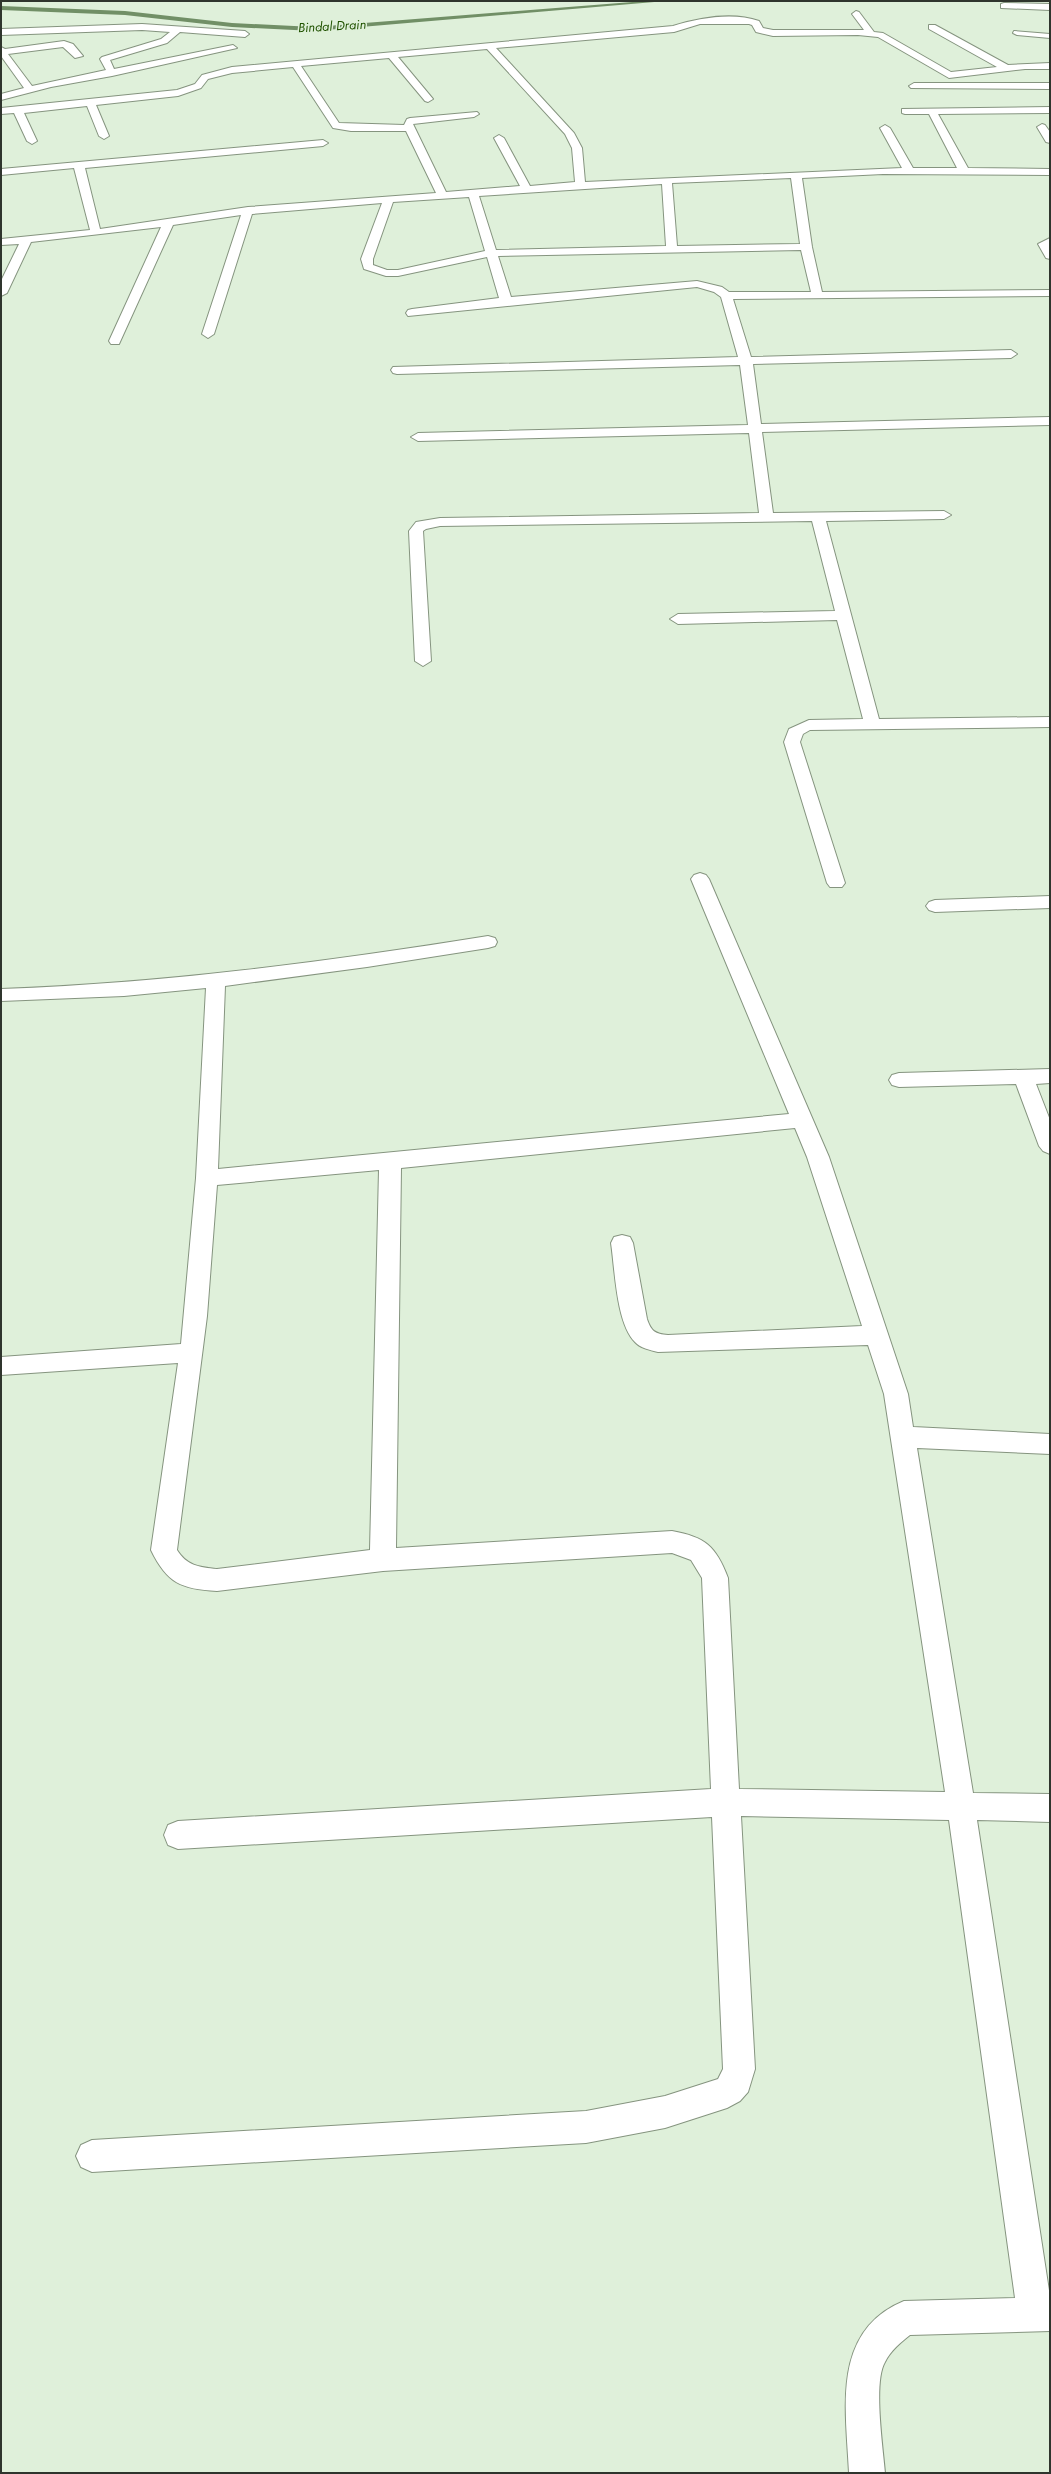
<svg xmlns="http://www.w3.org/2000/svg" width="1051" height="2474" viewBox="0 0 1051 2474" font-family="Jost,sans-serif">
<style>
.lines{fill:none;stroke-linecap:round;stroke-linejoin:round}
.stream{fill:#718f66;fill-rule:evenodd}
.service-casing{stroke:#85947f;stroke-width:2}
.minor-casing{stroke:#85947f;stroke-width:2}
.service{fill:#fff;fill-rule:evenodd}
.minor{fill:#fff;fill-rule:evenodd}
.labels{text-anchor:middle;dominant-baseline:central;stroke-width:3;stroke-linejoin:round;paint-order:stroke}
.far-water-label{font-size:13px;font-style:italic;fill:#205201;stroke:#dff0da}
</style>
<rect width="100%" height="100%" fill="#dff0da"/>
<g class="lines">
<path class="stream" d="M645,1H666L314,31L232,27L125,15L1,10V6L125,11L232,23L314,27Z"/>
<g class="service-casing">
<path id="service" d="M1014,31L1050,34V38L1017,35L1013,33Z"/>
</g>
<g class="minor-casing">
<path id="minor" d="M1004,3L1050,4V10L1001,8V4Z
M856,11L859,12L874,32L883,33L951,72L997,67L929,29V25H935L1008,65L1050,63V69H1025L949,78L878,37L858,35L773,36L756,32L752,25L749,24H700L674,32L496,48L574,133L582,148L585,182L902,168L880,128L885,125L890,128L913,168H957L929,114H905L902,113V109L1050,107V113L938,114L968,168L1050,169V175L883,174L802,178L812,247L822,292L1050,290V296L733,299L751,357L1011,350L1017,354L1011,358L753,364L761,424L1050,417V425L762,432L773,513L944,511L951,515L944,519L826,521L879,719L1050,717V727L810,730L803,734L800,742L845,883L842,887H830L827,883L784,742L789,729L809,720L863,719L837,620L678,624L670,619L678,614L835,611L812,521L440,526L426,529L423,531L431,661L423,666L415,661L409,531L416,522L440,518L759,513L749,433L418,441L411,437L418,433L748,425L740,365L397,374L393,373L391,370L393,367L738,357L721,297L714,292L697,287L408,316L406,313L408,310L412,309L499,298L487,257L398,276H386L364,269L361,259L382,203L252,214L214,334L208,338L202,334L241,215L173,225L119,344H111L109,341L161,227L31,242L7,293L1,296V281L19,244L1,245V239L90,230L74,168L1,175V169L323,140L328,143L323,146L85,168L100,229L248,207L436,193L406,131H351L333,128L293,67L232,73L208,79L201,88L178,96L96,105L109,136L104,139L99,136L87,106L24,113L37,141L32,144L27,141L14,113L1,114V108L177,90L195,84L202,75L232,67L673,26C699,18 733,12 759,21L763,28L773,30H864L852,14ZM487,49L565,134L572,148L575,182L530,186L504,138L499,135L494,138L520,186L446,192L413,124L474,117L479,114L477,112L410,118L407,119L404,125L339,123L301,66L389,58L425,101L428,102L433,99L398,57ZM791,178L800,244L677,246L672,183ZM662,184L666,246L496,250L479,196ZM469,197L485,251L398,270H387L373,265V259L393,202ZM801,250L811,292H729L722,287L697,281L511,297L498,256Z
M142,24L245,31L249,34L245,37L180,32L167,43L110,60L114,69L233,45L237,48L112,76L51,87L1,100V94L24,88L1,56V47L5,49L64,41L73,44L83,56L75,58L63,47L8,54L32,86L106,70L100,59L102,57L161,39L170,32L142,30L1,35V29Z
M914,83H1050V89L911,88L909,86Z
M1042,124L1045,125L1050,132V143L1046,142L1037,127Z
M1050,238V259L1046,258L1038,244Z
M700,873L706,875L709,879L829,1157L908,1394L913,1427L1050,1434V1454L917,1448L973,1793L1050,1794V1822L977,1820L1050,2297V2331L910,2335C901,2342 890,2351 885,2362C873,2382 883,2448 885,2473H849C846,2409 831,2331 904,2301L1015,2298L949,1820L741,1816L755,2069L748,2092L740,2101L727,2108L665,2128L586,2143L92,2172L81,2167L76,2156L81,2145L92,2140L586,2111L665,2096L718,2079L723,2069L712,1817L178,1849L168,1845L164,1835L168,1825L178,1821L711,1789L702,1578L691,1560L672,1553L383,1571L217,1591C181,1589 167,1583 151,1550L178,1363L1,1375V1357L181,1344L196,1178L206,988L124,996L1,1001V989C165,983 326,962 488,936L495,938L497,942L495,946L488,948L367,967L225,986L218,1169L789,1114L691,879L694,875ZM795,1128L807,1157L862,1326L668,1335C655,1334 651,1331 647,1319L633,1243L630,1237L622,1235L614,1237L611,1243C615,1269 616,1323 635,1342C640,1348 650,1350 658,1352L868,1345L884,1394L945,1792L739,1789L728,1578C716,1546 705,1537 672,1531L396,1548L401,1168ZM379,1170L370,1550L217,1569C199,1567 187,1566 177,1550L207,1316L217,1185Z
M1050,896V908L935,912L929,910L926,906L929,902L935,900Z
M1050,1069V1083L1036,1084L1050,1120V1154L1043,1151L1039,1146L1016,1084L899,1087L892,1085L889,1080L892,1075L899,1073Z"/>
</g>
<use href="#service" class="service"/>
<use href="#minor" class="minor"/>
</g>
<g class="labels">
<g class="far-water-label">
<text transform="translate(332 26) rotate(-3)">Bindal Drain</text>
</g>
</g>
<rect width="1051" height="2474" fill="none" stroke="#2f352d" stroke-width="4"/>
</svg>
